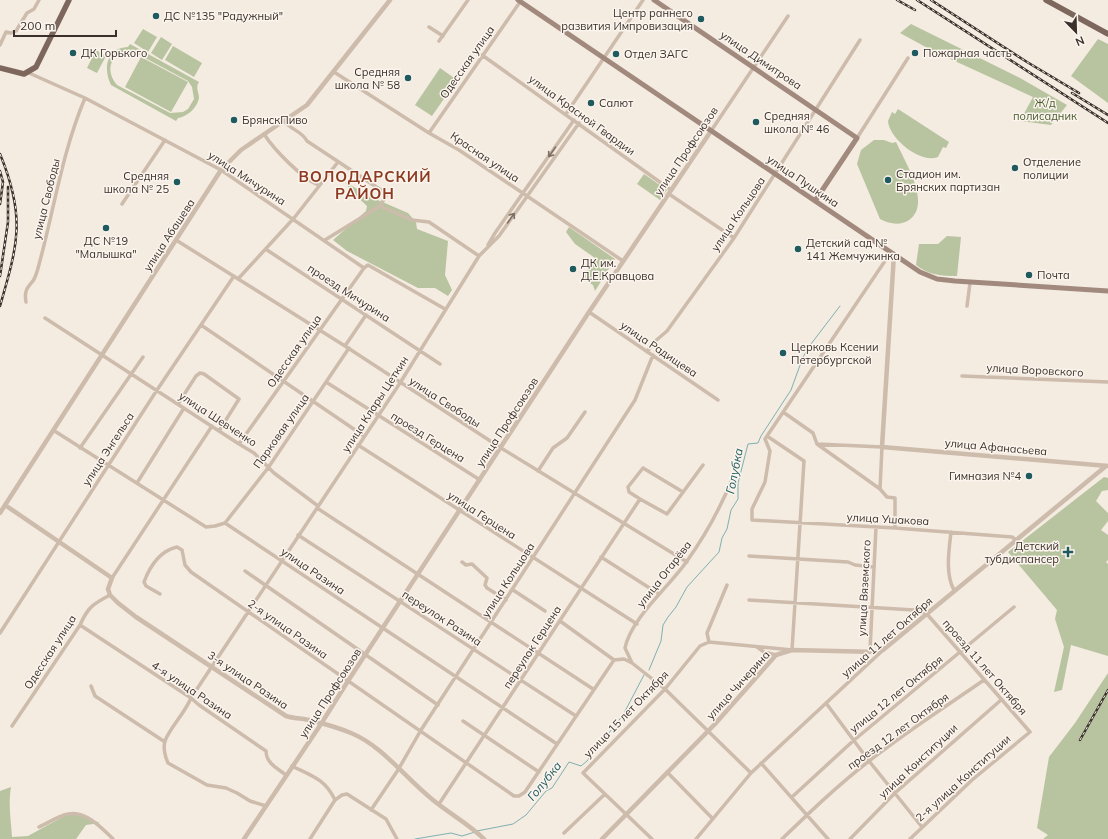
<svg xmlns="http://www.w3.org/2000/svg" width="1108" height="839" viewBox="0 0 1108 839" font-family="Mulish,sans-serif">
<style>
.green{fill:#b8c4a0;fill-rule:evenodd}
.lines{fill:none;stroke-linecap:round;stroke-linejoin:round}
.stream{stroke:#7fb0b2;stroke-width:1}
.minor{stroke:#cdbbac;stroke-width:3.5}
.tertiary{stroke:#cdbbac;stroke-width:4.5}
.secondary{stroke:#a18a7d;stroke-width:5}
.primary{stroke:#7d675c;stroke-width:5.5}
.rail-casing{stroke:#3b302b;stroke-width:2.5}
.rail{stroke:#fbf5ee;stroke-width:1;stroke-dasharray:3;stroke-linecap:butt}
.oneway{stroke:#7d6f65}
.poi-dot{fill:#1f5a5e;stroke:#fbf5ee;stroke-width:1.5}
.labels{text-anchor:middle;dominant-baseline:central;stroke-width:3;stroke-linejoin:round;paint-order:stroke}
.poi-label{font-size:11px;fill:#3b302b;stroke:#fbf5ee;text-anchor:start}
.street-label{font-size:11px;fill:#3b302b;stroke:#fbf5ee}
.park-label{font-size:11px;fill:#4a5a2e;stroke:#fbf5ee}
.water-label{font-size:12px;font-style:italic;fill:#1f5a5e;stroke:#fbf5ee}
.district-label{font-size:15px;font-weight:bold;letter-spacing:1px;fill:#8c3b22;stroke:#fbf5ee}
</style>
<rect width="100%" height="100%" fill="#f4ebe1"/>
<path class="green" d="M911,24L1020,78L1067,105L1051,125L1020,121L1033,97L933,51L900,33Z
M143,29L157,37L148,52L134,43Z
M161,37L172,44L162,60L151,53Z
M1098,39L1108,44V103L1071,76Z
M130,44L199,82C195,88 199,92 199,98C197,108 187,117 178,118L176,121L111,85C103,69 106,48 128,47ZM122,52H134L188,81L192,87L194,99L188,109L183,112L170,113L117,85C107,74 108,59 122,52Z
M173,46L202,63L194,77L165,60Z
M96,50L106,56L97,73L87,68Z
M141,57L188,82L171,112L125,87Z
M440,68L457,80L432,116L415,105Z
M898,109L949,142L946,148L943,147L938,157C920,164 889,138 888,121L892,112L895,114Z
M874,140H884L892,143L896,142C905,162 932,204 909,220C900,226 890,224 880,219L857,164L861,150Z
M644,174L667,190L660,200L637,184Z
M345,182L373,198L408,213L416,222L417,229L448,241L445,275L452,290L448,296L435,288H418L347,251L333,240L366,211L367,206L350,190Z
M569,227L615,259L595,291L593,285L582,278L595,258L575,244L566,232Z
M947,236L961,237L957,276C942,276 928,275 916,265L919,244H938Z
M1104,477L1108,478V490L1102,491L1096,501L1108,513V521L1101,530L1108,535V560L1106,562L1108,564V656L1071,645L1062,690L1054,692L1064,647L1055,619L1057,610L1008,552Z
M1108,673V839H1043L1048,835L1037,828L1049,757L1075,723Z
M11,787C8,804 11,820 12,837L28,836L66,815H81L100,823L86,825L76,839H0V791Z"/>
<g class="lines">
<path class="stream" d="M649,670L661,641L663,625L668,617L676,607L687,587L719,552L722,538L727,529L731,510L738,499V483L748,444L758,443L761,436L791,390L803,357L811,344L840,306
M477,831L513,824L526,815L546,791L552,788L569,762L581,766L587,761L623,715L644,675
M415,839L451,833L462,836L475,832"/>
<path class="minor" d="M429,27L443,36
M439,41L468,0
M0,45L6,32L11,33L16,31L27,13L34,9L39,0
M482,55L671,190
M334,72L429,133L459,150L623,261
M29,73L85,98L221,170L364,268
M566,114L643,0
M284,121C291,130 302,131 307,141L387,194L380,206L325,240
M711,131L788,16
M429,133L520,2
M264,134C275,151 301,177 318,185
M857,138L908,58
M669,194L734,238
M122,204L165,140
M380,206L412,220L429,222L479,256
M176,240L345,346L501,448L687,562
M488,245L495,233L574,120
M267,250L440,364
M891,252L765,439L770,451L765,482L752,509V520L895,528L1012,537L1016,540
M364,268L368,265L445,309
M238,279L294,218L338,162
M26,302C24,291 27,288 33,281C37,275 39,264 41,257C55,204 63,150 85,98
M967,306L970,283
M589,312L718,400
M45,318L239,444L254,453L274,473L318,506
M201,325L364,436
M345,346L366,315
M647,352L653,343L667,331L734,238L860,40
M962,376L1108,382
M326,382L480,480
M178,404L196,376L200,373L204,374L239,399L219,431
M783,412L813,433L817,444L882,447L880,489L817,444
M53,430L206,527L215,526L225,523L557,744
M239,444L364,268
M358,445L637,624
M80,448L143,357
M538,471L553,448L567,438L585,412
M734,475C721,507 707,533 687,561C670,586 631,618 625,648L632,663L665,689L751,773
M137,483L184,408
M880,489L887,497L895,498V528
M640,499L629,492L628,487L643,468L683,492
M317,508L593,689
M225,523L268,468L349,348
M951,532C949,550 945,574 954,590
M298,535L576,716
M749,556L848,562L855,565L874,567
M601,557L659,594
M462,562L466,565L472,564L487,578L485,585L487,588L506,600
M245,571L438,705
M112,578L212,426
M513,590L545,611
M160,594L146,586L144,582C150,566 160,551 177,547L182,550L185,565L191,572L514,796H519L525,792L614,660L624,659L632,663
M749,600L914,610L926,613L1030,732L972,780L910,839
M560,621L614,660
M80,625L191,698L199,705L266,751C266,763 277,768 286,775
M0,633L157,390L234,276
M709,642L707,633L727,585
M757,647L764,652L776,655
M870,651L876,527
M91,686L95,696L165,742
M826,703L869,761L922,827
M463,721L539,772
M12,726L80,625C88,607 93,604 110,595
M761,763L828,839
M292,766C312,776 325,779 335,800L342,795L347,794L386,819L397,839
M667,772L713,819
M792,797L853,741L1014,607
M439,804L640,499L667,514L703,465
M266,806L250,801L237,793L226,788L207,785L168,763C165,757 163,747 165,741C169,729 185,713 191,698L400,383L479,256L499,236L579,123
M371,810L398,770L421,730L635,400L653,355
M39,827C48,823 58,816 68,814C85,810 102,828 113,839
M564,833L605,794
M310,839L335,800
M652,839L583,773L665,689L700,646L709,642L792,650L804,461L767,436
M696,839L751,773L882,651
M782,839C810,812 838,785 869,761C906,732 945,707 984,680
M850,839L895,793L1001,700"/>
<path class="tertiary" d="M894,254L882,447L1108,466
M5,505L112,578L108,589L110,595L118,603L136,617L286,716C295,719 304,718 313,721C325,724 339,728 351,733C383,746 406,779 433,800C450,814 469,824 484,839
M0,513L221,170L241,150L307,105L390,0
M244,839L321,724L348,681L589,312L711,131
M602,839L715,724L776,655L792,650L877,652L883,650L1106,466"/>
<path class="secondary" d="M518,0L920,272L937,279L955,281L1108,291
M654,0L857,138L815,201"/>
<path class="primary" d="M1046,0L1108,34
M0,68L24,74L36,67L69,0"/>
<g class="rail-casing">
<path id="rail" d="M897,0L915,10
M917,0L1108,123
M931,0L1027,62L1079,93
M1072,93L1108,115
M0,154C26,217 18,244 0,306
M0,171L3,182L0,204
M0,276L8,222V187
M1080,740L1108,690"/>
</g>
<use href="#rail" class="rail"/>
</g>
<defs><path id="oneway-shaft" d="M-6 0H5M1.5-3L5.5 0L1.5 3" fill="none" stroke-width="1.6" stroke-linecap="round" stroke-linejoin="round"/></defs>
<g class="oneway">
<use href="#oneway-shaft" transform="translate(552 152) rotate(125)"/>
<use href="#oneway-shaft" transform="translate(511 218) rotate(-55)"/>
</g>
<g class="poi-dot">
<circle cx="156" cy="16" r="4"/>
<circle cx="701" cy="19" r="4"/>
<circle cx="73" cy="53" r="4"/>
<circle cx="915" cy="53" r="4"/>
<circle cx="616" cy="54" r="4"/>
<circle cx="408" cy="78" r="4"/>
<circle cx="591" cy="103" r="4"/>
<circle cx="234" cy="120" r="4"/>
<circle cx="756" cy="122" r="4"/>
<circle cx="1015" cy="168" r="4"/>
<circle cx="888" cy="180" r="4"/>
<circle cx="177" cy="182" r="4"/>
<circle cx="106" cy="228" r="4"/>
<circle cx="798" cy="249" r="4"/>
<circle cx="573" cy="269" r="4"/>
<circle cx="1029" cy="275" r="4"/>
<circle cx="783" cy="353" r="4"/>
<circle cx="1029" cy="476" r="4"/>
<path d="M1066 546h4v4h4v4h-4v4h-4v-4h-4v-4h4z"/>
</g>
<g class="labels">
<g class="poi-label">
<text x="693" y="13" text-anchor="end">Центр раннего<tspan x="693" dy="13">развития Импровизация</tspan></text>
<text x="164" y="16">ДС №135 "Радужный"</text>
<text x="81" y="53">ДК Горького</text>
<text x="923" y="53">Пожарная часть</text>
<text x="624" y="54">Отдел ЗАГС</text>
<text x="400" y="72" text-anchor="end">Средняя<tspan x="400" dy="13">школа № 58</tspan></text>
<text x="599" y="103">Салют</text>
<text x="764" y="116">Средняя<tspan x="764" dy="13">школа № 46</tspan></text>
<text x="242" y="120">БрянскПиво</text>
<text x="1023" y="162">Отделение<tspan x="1023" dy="13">полиции</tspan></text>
<text x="896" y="174">Стадион им.<tspan x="896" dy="13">Брянских партизан</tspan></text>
<text x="169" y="176" text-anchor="end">Средняя<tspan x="169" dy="13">школа № 25</tspan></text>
<text x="106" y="241" text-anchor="middle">ДС №19<tspan x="106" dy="13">"Малышка"</tspan></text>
<text x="806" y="243">Детский сад №<tspan x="806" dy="13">141 Жемчужинка</tspan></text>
<text x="581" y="263">ДК им.<tspan x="581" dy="13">Д.Е.Кравцова</tspan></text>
<text x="1037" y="275">Почта</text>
<text x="791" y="347">Церковь Ксении<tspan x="791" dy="13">Петербургской</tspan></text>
<text x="1021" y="476" text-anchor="end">Гимназия №4</text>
<text x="1059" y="546" text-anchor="end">Детский<tspan x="1059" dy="13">тубдиспансер</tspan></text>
</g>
<g class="street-label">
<text transform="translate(761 60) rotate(34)">улица Димитрова</text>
<text transform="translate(467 62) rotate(-55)">Одесская улица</text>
<text transform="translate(582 115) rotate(36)">улица Красной Гвардии</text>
<text transform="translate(686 151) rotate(-56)">улица Профсоюзов</text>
<text transform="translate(485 157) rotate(34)">Красная улица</text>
<text transform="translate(247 178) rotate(33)">улица Мичурина</text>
<text transform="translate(803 181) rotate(34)">улица Пушкина</text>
<text transform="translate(46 199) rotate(-76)">улица Свободы</text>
<text transform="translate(738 214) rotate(-56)">улица Кольцова</text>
<text transform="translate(169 235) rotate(-57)">улица Абашева</text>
<text transform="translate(349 293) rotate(33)">проезд Мичурина</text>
<text transform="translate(659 349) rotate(34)">улица Радищева</text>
<text transform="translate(294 351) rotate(-55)">Одесская улица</text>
<text transform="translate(1035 370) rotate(3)">улица Воровского</text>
<text transform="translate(445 402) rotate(33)">улица Свободы</text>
<text transform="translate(375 404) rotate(-57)">улица Клары Цеткин</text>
<text transform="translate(218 419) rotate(33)">улица Шевченко</text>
<text transform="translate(507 422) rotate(-57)">улица Профсоюзов</text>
<text transform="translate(281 431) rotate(-55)">Парковая улица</text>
<text transform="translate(428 437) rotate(32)">проезд Герцена</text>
<text transform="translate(996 447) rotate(5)">улица Афанасьева</text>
<text transform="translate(108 449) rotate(-57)">улица Энгельса</text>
<text transform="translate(482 515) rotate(33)">улица Герцена</text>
<text transform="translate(888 519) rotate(3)">улица Ушакова</text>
<text transform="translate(313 571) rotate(34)">улица Разина</text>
<text transform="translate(664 574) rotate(-52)">улица Огарёва</text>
<text transform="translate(508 580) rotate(-57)">улица Кольцова</text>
<text transform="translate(864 588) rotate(-87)">улица Вяземского</text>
<text transform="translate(442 618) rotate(33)">переулок Разина</text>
<text transform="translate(288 629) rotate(35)">2-я улица Разина</text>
<text transform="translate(887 637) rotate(-41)">улица 11 лет Октября</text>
<text transform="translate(532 647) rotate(-57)">переулок Герцена</text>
<text transform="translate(50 652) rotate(-57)">Одесская улица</text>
<text transform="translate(985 667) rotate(49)">проезд 11 лет Октября</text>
<text transform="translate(248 680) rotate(34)">3-я улица Разина</text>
<text transform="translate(738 685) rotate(-48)">улица Чичерина</text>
<text transform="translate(192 690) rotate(34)">4-я улица Разина</text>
<text transform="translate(330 693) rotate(-57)">улица Профсоюзов</text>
<text transform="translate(896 694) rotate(-39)">улица 12 лет Октября</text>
<text transform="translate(626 714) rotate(-46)">улица 15 лет Октября</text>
<text transform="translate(898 731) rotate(-36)">проезд 12 лет Октября</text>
<text transform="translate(918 761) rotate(-43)">улица Конституции</text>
<text transform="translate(963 778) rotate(-42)">2-я улица Конституции</text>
</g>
<g class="park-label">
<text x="1045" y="103">Ж/д<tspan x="1045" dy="13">полисадник</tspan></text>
</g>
<g class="water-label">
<text transform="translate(734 471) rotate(-79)">Голубка</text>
<text transform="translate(544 781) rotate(-51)">Голубка</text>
</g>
<g class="district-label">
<text x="365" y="176">ВОЛОДАРСКИЙ<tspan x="365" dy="17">РАЙОН</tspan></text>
</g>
</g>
<g transform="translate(1076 32) rotate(157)" stroke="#fbf5ee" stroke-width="3" paint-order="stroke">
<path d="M0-3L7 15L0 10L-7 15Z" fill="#3b302b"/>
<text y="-6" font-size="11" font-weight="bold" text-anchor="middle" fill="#3b302b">N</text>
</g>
<path d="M14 30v6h102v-6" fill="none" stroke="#3b302b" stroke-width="2"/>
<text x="20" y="30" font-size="12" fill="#3b302b" stroke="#fbf5ee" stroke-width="3" paint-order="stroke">200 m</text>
</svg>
